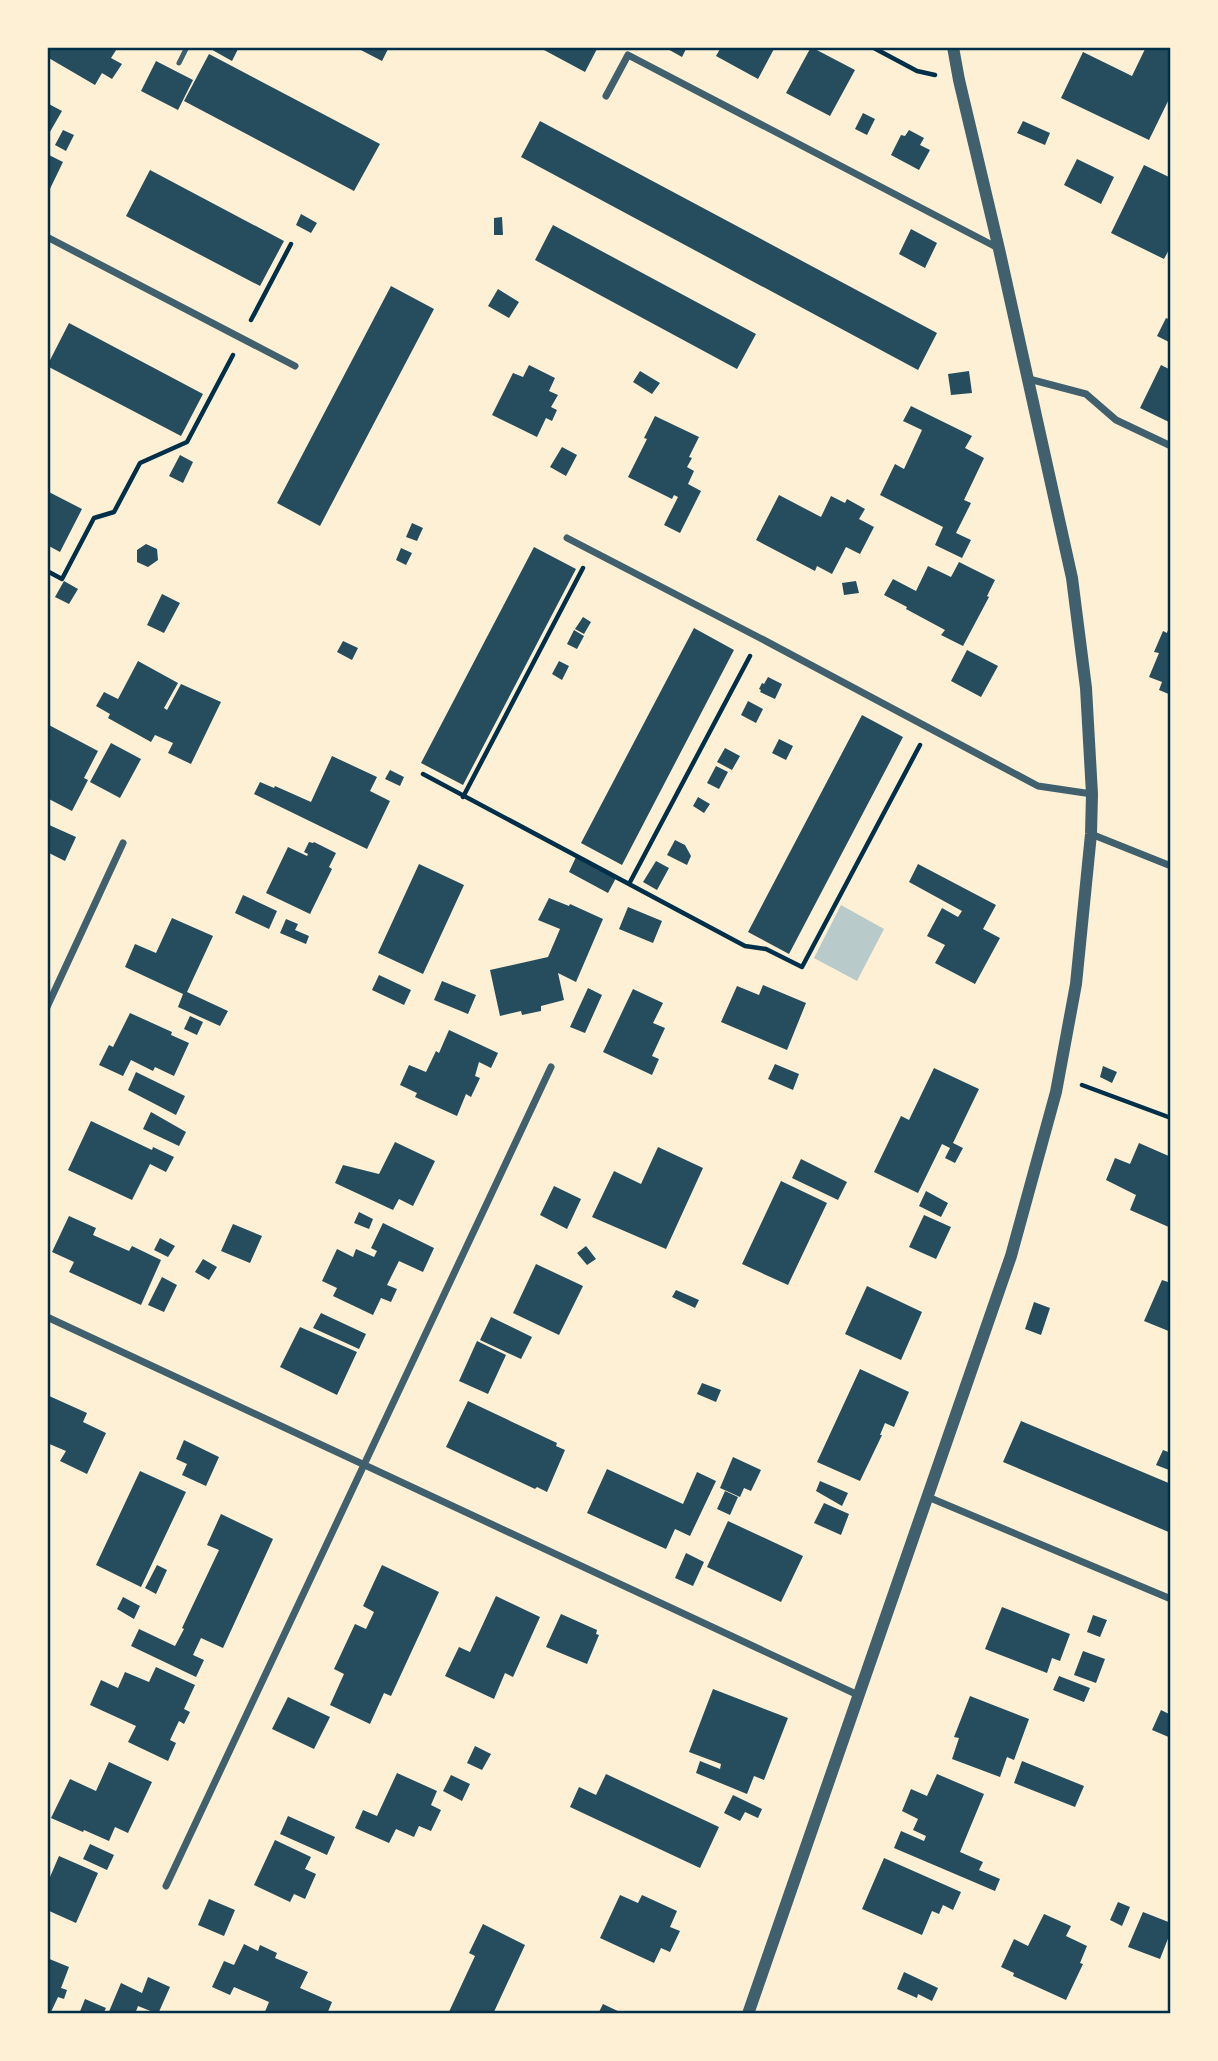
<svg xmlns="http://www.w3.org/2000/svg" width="1218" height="2061" viewBox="0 0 1218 2061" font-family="Arial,sans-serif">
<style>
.green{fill:#b9caca}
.building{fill:#264d5e}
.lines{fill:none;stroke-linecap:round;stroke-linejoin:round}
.path{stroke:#003049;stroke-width:4.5}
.service{stroke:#3f606c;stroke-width:5}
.minor{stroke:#3f606c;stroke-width:7}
.tertiary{stroke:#3f606c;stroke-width:12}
.neatline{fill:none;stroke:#003049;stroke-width:2.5}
</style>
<rect width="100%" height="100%" fill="#fdf0d5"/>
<path class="green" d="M841,905L884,929L857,981L814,958Z"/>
<path class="building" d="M48,47H118L111,58L122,64L112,79L102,73L95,85L47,57Z
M207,47H239L232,61Z
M355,47H389L382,61Z
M546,47H598L585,72L544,50Z
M664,47H687L682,57Z
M721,47H775L758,79L716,56Z
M811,47L855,70L830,116L786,93Z
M1146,47H1165L1171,50V95L1149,140L1061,98L1083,52L1132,76Z
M209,54L380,144L354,191L184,101Z
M156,61L193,80L178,110L141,91Z
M47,103L62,111L47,137Z
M863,113L875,119L867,135L855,129Z
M540,121L937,333L918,370L521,157Z
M1023,121L1050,133L1045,145L1017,133Z
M63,130L74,135L66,151L55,145Z
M909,130L924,138L920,145L930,150L919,170L891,155L901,135L905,136Z
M47,154L63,162L47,195Z
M1077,159L1114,177L1101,204L1064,185Z
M1144,165L1171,178V246L1164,259L1111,233Z
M150,170L284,241L260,286L126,216Z
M301,214L317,223L311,233L296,225Z
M502,217L503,235H494V218Z
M553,225L756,334L737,369L535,260Z
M911,229L937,243L925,268L899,254Z
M391,286L434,309L320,526L277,503Z
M498,289L519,302L509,318L488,306Z
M1166,318L1171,320V343L1157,336Z
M69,323L203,394L181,436L47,366Z
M529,365L555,378L549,391L558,395L551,407L557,410L552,421L546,418L537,437L492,415L513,373L523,377Z
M1161,365L1171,370V423L1140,408Z
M640,371L660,383L652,394L633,382Z
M969,371L972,393L951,395L948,374Z
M911,406L972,436L965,448L984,458L964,500L971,503L956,533L971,540L962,558L935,545L943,527L880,495L895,464L904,469L922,430L903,421Z
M655,416L699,437L689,457L692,458L687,467L694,471L688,484L701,491L680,533L664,525L678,497L674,495L672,499L628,477L647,439L644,438Z
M562,447L577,455L566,476L550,467Z
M180,455L193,462L183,483L169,476Z
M47,491L82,509L60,552L47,545Z
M779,495L821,517L831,496L845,503L847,499L865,509L859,519L874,527L860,554L846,547L832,574L817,566L815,571L756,540Z
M412,523L423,528L417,541L406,537Z
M146,544L157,549L158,560L148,567L137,562V550Z
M534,547L576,569L463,785L421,763Z
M401,548L412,553L406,565L396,560Z
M959,562L995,580L987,596L989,597L963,646L941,635L945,630L906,609L907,607L884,595L893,579L916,591L928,566L951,577Z
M64,581L78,589L69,604L55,597Z
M856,581L859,593L844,595L842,583Z
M162,594L180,603L164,633L147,625Z
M583,617L591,622L584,634L575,629Z
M694,628L734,650L622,865L581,843Z
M574,630L584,636L577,649L567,644Z
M1168,630L1171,631V695L1159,690L1162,682L1149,677L1159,653L1154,652L1163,631L1167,633Z
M343,641L358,648L352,660L337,652Z
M967,650L998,666L981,697L951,681Z
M138,661L178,683L164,708L167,710L181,684L221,702L191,764L168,753L173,743L155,735L151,742L108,718L110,714L96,706L104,692L118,699Z
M559,661L569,666L562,680L552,674Z
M768,677L782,684L775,699L760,692L761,690L759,689L762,683L764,684Z
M748,701L763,709L756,723L741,715Z
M862,715L903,737L789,954L748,932Z
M47,724L98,751L84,778L88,780L72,811L47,798Z
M779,739L793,746L786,760L772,753Z
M111,743L141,759L120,798L90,782Z
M725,748L740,756L732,770L717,762Z
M332,756L377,777L370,791L390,801L367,849L254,794L260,782L274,788L275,786L311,802Z
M716,766L728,772L719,789L707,783Z
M390,770L404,777L400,786L385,779Z
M698,797L710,804L704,813L693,806Z
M47,824L76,837L65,861L47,852Z
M675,840L685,845L691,856L687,865L667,855Z
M309,842L313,843L314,842L336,853L329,867L332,869L310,914L266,893L288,847L307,856L308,854L304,852Z
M576,857L616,878L608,893L569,872Z
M656,861L669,868L657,890L643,882Z
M419,864L464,885L423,974L378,953Z
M918,864L996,905L983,929L1000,938L975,984L935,963L945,945L927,936L942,908L958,917L962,911L909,882Z
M243,895L277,911L269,929L235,913Z
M549,898L569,906L570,904L603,919L576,982L558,973L564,1000L541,1006V1011L522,1015L521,1011L500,1016L490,970L548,957L560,929L538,920Z
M628,907L662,921L653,943L619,929Z
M172,918L213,936L187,992L228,1011L220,1026L178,1007L183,994L125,967L135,944L156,953Z
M286,919L298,924L295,930L309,936L306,944L280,933Z
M379,975L411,990L404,1005L372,990Z
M442,981L476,995L468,1014L434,1000Z
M763,985L806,1003L787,1050L721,1022L737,986L759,995Z
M588,988L602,995L585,1033L570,1027Z
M633,989L663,1003L653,1023L665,1028L652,1056L659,1059L652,1075L603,1052Z
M130,1013L172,1032L171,1035L189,1043L174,1076L155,1067L153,1071L131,1060L123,1076L99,1065L109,1045L113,1047Z
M190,1016L203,1022L197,1035L184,1029Z
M449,1030L498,1053L491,1068L479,1062L475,1076L480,1078L471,1097L466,1094L457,1116L415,1097L417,1093L400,1085L409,1065L426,1072L436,1051L439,1053Z
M775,1064L799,1074L793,1090L768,1079Z
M1103,1066L1117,1072L1112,1083L1100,1077Z
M934,1068L979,1089L953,1143L963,1148L955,1163L945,1158L950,1148L942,1144L918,1193L874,1172L901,1116L909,1120Z
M136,1072L185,1096L176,1115L128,1090Z
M151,1112L186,1132L179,1146L143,1129Z
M91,1121L152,1150L153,1147L174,1157L166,1172L150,1164L132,1200L68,1170Z
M395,1142L435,1161L413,1206L399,1199L393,1210L335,1183L343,1165L379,1174Z
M1139,1143L1171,1157V1228L1130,1210L1136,1195L1106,1180L1115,1158L1130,1164Z
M658,1147L703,1168L666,1249L592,1217L614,1171L641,1184Z
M801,1159L847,1182L838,1200L792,1178Z
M781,1181L827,1203L788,1285L742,1264Z
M554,1186L581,1199L567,1229L540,1215Z
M926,1191L948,1203L941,1217L919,1206Z
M359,1212L373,1219L369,1229L354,1223Z
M924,1215L951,1227L936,1259L909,1247Z
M69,1216L96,1228L93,1235L129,1251L132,1246L161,1260L141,1305L69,1272L74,1262L52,1252Z
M383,1223L434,1248L423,1272L399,1261L387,1285L397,1289L391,1302L381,1298L373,1315L333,1296L337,1288L322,1281L337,1249L353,1257L356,1249L374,1257L377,1251L371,1248Z
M233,1224L262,1236L250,1263L221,1251Z
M160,1238L175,1246L168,1257L154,1250Z
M586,1246L596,1259L587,1265L577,1253Z
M203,1259L217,1267L209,1280L195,1272Z
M536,1264L583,1286L559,1335L513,1313Z
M162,1277L177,1285L164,1312L148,1305Z
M1162,1280L1171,1283V1332L1144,1321Z
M867,1286L922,1312L901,1360L845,1334Z
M676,1290L699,1300L695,1308L672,1297Z
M1034,1302L1050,1308L1041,1335L1025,1329Z
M321,1313L366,1334L359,1349L313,1328Z
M491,1317L532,1337L521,1359L480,1340Z
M300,1327L357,1352L337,1395L280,1367Z
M477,1341L506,1355L488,1394L459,1381Z
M860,1369L909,1392L894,1427L885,1423L880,1435H882L860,1481L817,1462Z
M702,1383L721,1390L716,1402L697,1394Z
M47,1395L87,1413L83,1422L106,1433L87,1474L60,1461L66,1451L47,1443Z
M468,1401L557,1443L556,1446L565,1450L547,1492L537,1487L535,1489L446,1447Z
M1021,1421L1171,1484V1533L1003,1462Z
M184,1440L219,1457L206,1486L182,1475L187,1464L176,1459Z
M1163,1450L1171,1453L1169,1470L1156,1465Z
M733,1457L761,1470L751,1491L744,1488L740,1497L720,1488Z
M607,1469L683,1504L697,1472L716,1481L690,1536L675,1529L666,1549L587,1513Z
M140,1471L186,1492L141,1587L96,1565Z
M820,1481L848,1493L842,1506L816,1491Z
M725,1491L738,1497L730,1515L717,1509Z
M824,1503L849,1514L841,1535L814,1523Z
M221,1514L273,1539L223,1648L201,1638L193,1655L204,1660L196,1677L131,1646L139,1629L175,1646L184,1629L182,1628L219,1550L207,1545Z
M728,1521L803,1556L781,1602L707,1567Z
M686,1553L704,1562L693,1586L675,1578Z
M157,1565L167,1570L156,1594L145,1588Z
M382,1565L439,1592L391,1696L384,1693L370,1724L330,1705L344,1674L334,1669L355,1624L366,1629L374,1612L363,1606Z
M496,1596L540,1617L513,1677L505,1673L494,1699L445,1676L459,1647L470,1652Z
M123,1597L140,1606L134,1619L117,1609Z
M1002,1607L1070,1634L1060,1661L1052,1658L1047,1673L985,1649Z
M561,1614L597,1630L596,1634L599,1635L587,1664L546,1647Z
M1093,1615L1107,1620L1100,1637L1087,1632Z
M1083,1651L1105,1659L1096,1683L1074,1675Z
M156,1667L195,1685L184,1709L190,1712L184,1724L179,1721L170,1740L176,1743L168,1761L128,1742L136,1726L90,1705L101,1680L118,1688L125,1672L149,1682Z
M1059,1676L1090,1688L1084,1702L1053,1690Z
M713,1689L788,1718L764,1780L754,1776L747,1794L696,1773L700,1761L720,1769L721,1764L689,1752Z
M970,1696L1029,1719L1014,1760L1007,1757L1000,1777L952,1759L959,1738L954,1737Z
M288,1697L330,1717L314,1749L272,1729Z
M1161,1710L1171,1715V1738L1152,1730Z
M475,1746L491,1754L482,1770L467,1763Z
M1022,1761L1084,1786L1075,1807L1014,1783Z
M109,1762L152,1782L128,1833L115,1827L109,1841L84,1830L83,1832L51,1818L70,1779L96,1791Z
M397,1773L437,1791L431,1805L441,1810L431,1831L419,1826L414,1837L396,1829L389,1843L355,1828L363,1810L377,1816Z
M606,1774L719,1827L700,1868L570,1807L579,1787L596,1795Z
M937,1774L984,1794L960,1852L983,1862L979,1870L1000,1879L995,1891L894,1848L901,1831L924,1841L926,1836L913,1830L918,1819L902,1811L911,1789L927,1796Z
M451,1775L470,1784L462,1801L443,1791Z
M733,1795L762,1809L758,1818L745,1812L740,1821L724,1813Z
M288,1816L335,1837L327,1855L280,1834Z
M275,1840L311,1857L305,1869L316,1874L305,1899L294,1894L290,1902L254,1885Z
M90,1844L114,1855L107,1870L83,1859Z
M59,1856L98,1873L76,1923L47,1910V1876L50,1877Z
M884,1858L961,1892L953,1910L943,1905L939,1914L932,1911L922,1935L862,1909Z
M620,1895L638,1903L642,1895L677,1911L670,1927L680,1931L670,1952L661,1948L654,1963L600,1938Z
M209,1899L235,1910L224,1936L198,1925Z
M1118,1902L1130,1907L1122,1926L1110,1920Z
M1143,1912L1171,1923V1931L1160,1959L1128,1947Z
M1044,1914L1071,1926L1066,1936L1087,1946L1080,1963L1083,1964L1066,2000L1013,1976L1014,1973L1001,1967L1014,1939L1028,1946Z
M483,1924L525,1945L493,2014H448L475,1956L469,1953Z
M244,1944L258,1951L260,1945L277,1953L275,1958L308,1972L300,1988L332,2002L327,2014H264L269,2002L234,1987L230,1995L212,1987L224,1961L234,1965Z
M47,1958L69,1967L61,1988L67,1990L64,1999L58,1997L50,2014H47Z
M904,1972L938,1988L932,2001L918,1994L917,1998L897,1989Z
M148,1977L170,1987L158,2014L138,2006L135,2014H108L121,1983L142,1993Z
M85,1999L106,2008L103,2014H79Z
M603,2004L624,2014H598Z"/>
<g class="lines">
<path class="path" d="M872,47L917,71L935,75
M251,320L291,244
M47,571L62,579L94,518L114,512L140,463L187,442L233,355
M423,774L745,946L766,949L802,967L920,745
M463,797L583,568
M629,884L750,656
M1082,1085L1171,1118"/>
<path class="service" d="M179,63L187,47"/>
<path class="minor" d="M606,96L628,55L998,248
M47,237L295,366
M1029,379L1086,394L1116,420L1171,446
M567,538L760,638L1038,786L1092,794
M1091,834L1171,866
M47,1007L123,843
M47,1317L858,1695
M928,1497L1171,1599
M166,1886L551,1067"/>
<path class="tertiary" d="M748,2014L1011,1256L1056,1092L1076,984L1091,834L1092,794L1086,688L1072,578L999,249L959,80L953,47"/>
</g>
<rect width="1218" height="2061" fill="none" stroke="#fdf0d5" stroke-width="98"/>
<rect x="49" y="49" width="1120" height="1963" class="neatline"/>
</svg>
